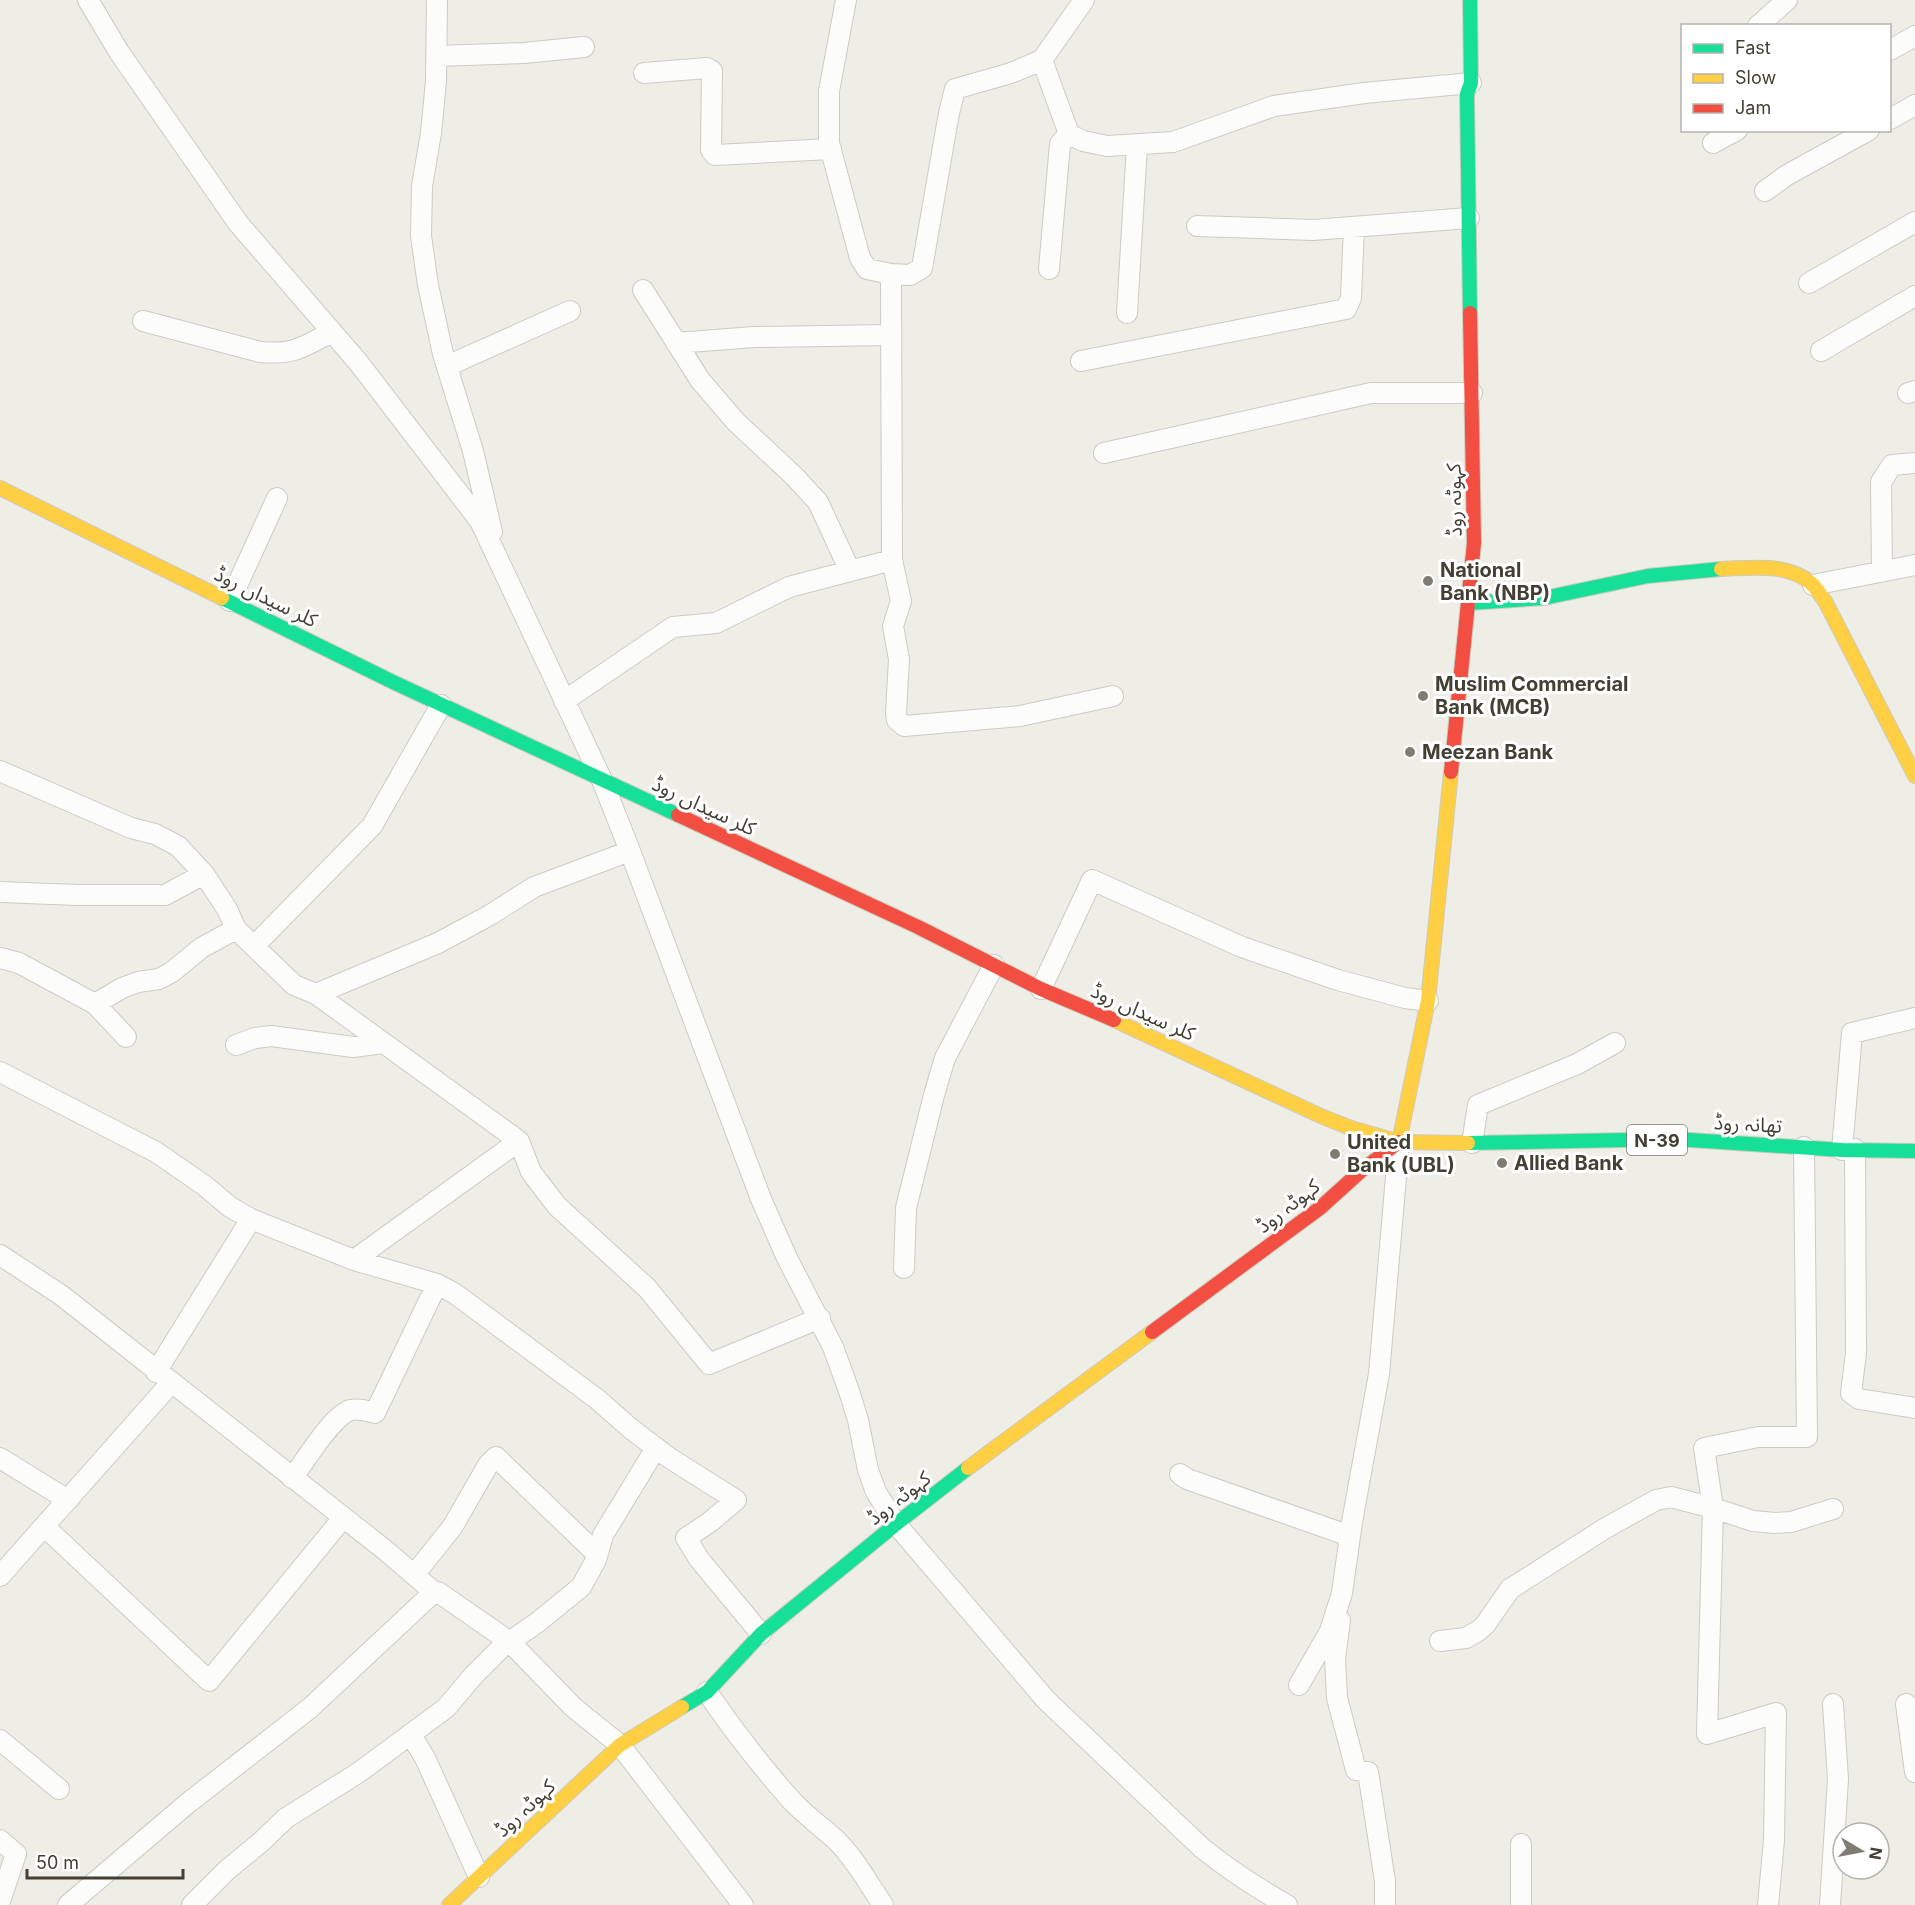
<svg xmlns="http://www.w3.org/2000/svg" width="1915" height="1905" viewBox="0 0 1915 1905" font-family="Inter,'Noto Sans Arabic',sans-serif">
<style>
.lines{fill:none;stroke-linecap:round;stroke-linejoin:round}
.street-casing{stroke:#cccbc4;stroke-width:22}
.fast-casing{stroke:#cecbbd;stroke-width:16}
.slow-casing{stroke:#cecbbd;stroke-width:16}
.jam-casing{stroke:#cecbbd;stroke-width:16}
.street{stroke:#fcfcfb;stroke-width:20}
.fast{stroke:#16e098;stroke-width:14}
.slow{stroke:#ffcf43;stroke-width:14}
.jam{stroke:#f24e42;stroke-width:14}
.poi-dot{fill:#807c72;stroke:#fff;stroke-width:2}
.labels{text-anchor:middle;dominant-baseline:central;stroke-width:6;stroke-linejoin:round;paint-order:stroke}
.shield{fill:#fff;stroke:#7c7970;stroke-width:1.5}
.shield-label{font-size:18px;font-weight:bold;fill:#443f33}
.street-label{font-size:20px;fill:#443f33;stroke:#fff}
.poi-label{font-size:20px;font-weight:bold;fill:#443f33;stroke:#fff;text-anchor:start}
</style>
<rect width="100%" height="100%" fill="#eeede6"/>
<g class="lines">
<g class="street-casing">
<path id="street" d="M88,0L119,52L238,223L358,362L480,521L602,780L630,851L761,1199L787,1258L833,1347L849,1391L858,1420L868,1470L876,1492L896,1524L1046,1700L1202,1848C1228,1869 1257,1888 1287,1905
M437,0L436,81L431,133L422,186L421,236L428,285L443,354L473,451L492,532
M846,0L829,91V143L860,258L867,269L891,274
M1758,26L1787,0
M1890,50L1915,36
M437,56L524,53L584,47
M1042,60L1084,0
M644,73L707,68L712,71L711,150L715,155L831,149
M1890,119L1915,105
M1713,143L1737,130
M1765,191L1787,175L1869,130
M1197,226L1313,230L1469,218
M1049,269L1060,144L1069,134
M1809,283L1915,222
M643,290L700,380L736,422L794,476L818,502L850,571
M1127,313L1137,145
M143,321L260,352C294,355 303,347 332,332
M676,343L754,337L891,335
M1821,351L1915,296
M1081,361L1346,309L1351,298L1354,227
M447,366L570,311
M1908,393L1915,391
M1104,453L1371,393H1472
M892,560L901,601L893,626L899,659L896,713L897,720L904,726L1020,716L1113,696
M1882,571L1881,482L1892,465L1915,463
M1813,585L1915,565
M230,601L277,498
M564,701L673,627L716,623L789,587L892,560L891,274L910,275L922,268L949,113L955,89L1011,73L1042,60L1069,134L1083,141L1107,146L1173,142L1274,106L1364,93L1471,83
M0,771L131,828L155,834L178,846L204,874
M0,892L78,895H165L204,874L227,909L236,929L294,985L316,994L438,943L490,915L534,887L630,851
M254,946L372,826L441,705
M0,958L19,963L95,1004L126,1037
M1041,989L1092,880L1242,947L1338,980L1405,998L1428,1001
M316,994L519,1141L531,1172L557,1206L647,1288L709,1364L820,1318
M95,1004L122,988L138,982L159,979L172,972L201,948L236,929
M236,1045L255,1038L271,1036L353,1047L383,1043
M0,1072L156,1152L205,1186L230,1207L251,1219L354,1260L437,1284L454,1293L597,1399L630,1428L668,1457L736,1500L710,1522L686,1538L699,1559L761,1634
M1472,1143L1478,1105L1577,1064L1615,1043
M1855,1149L1856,1353L1851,1393L1859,1399L1915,1408
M1842,1150L1852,1033L1915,1018
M0,1255L61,1295L385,1550L434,1592H438L510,1642L573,1707L620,1745L743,1905
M354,1260L519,1141
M904,1268L906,1208L934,1095L945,1058L994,965
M156,1372L251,1219
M0,1458L68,1500
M1180,1474L1187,1479L1350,1536
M292,1478C305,1462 332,1415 351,1410C359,1408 368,1411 375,1413L437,1284
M45,1527L209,1681L343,1518
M414,1575L453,1526L488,1465L496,1457L597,1554
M0,1576L171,1383
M1340,1620L1335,1659L1337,1698L1356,1770L1368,1772L1385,1881V1905
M1440,1641L1466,1638L1478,1631L1485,1625L1510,1589L1604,1529L1656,1500L1671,1497L1713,1508L1753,1521L1775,1523L1791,1522L1833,1509
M1299,1685L1330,1631L1342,1593L1352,1522L1379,1374L1399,1142
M707,1692C733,1730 761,1766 792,1801C806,1816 822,1827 837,1841C856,1860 868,1883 883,1905
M1906,1704L1915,1772
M411,1735L425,1758L479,1877
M0,1740L59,1789
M0,1840L16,1854L0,1901
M68,1905L188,1803L310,1708L434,1592
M192,1905L227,1870L261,1842L286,1818L358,1773L446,1708L473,1676L502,1647L538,1622L581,1587L596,1560L603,1535L656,1448
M1521,1905V1844
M1768,1905L1774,1840L1776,1713L1707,1734L1713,1508L1704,1448L1758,1437H1807L1804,1147
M1830,1905L1838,1779L1833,1704"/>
</g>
<g class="fast-casing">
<path id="fast" d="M1470,0L1471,83L1467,94L1470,313
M222,598L393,682L678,815
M1469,603L1544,598L1648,576L1721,569
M1468,1143L1675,1139L1842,1150L1915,1151
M682,1707L707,1692L761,1634L896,1524L968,1468"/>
</g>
<g class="slow-casing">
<path id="slow" d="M0,488L222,598
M1721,569C1751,568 1787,562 1812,584C1817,589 1822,597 1826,603L1915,776
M1451,772L1428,1001L1399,1142L1468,1143
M1114,1020L1323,1117L1351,1128L1399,1142
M968,1468L1152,1332
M449,1905L620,1745L682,1707"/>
</g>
<g class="jam-casing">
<path id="jam" d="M1451,772L1474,543L1470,313
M678,815L918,927L1041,989L1114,1020
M1152,1332L1320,1208L1362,1170L1399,1142"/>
</g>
<use href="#street" class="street"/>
<use href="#fast" class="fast"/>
<use href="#slow" class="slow"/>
<use href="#jam" class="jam"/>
</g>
<g class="poi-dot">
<circle cx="1428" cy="581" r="6"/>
<circle cx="1423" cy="696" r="6"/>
<circle cx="1410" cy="752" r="6"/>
<circle cx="1335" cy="1154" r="6"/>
<circle cx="1502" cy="1163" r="6"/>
</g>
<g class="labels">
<rect class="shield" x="1627" y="1125" width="60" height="30" rx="4.5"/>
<g class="shield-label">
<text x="1657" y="1140">N-39</text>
</g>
<g class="street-label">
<text transform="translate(1454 500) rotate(-91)">کہوٹہ روڈ</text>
<text transform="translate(266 597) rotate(26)">کلر سیداں روڈ</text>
<text transform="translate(704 806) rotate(25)">کلر سیداں روڈ</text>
<text transform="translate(1143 1012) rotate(24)">کلر سیداں روڈ</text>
<text transform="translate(1748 1124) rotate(3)">تھانہ روڈ</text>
<text transform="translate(1288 1206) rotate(-38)">کہوٹہ روڈ</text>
<text transform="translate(899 1498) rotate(-38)">کہوٹہ روڈ</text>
<text transform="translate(525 1808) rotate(-43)">کہوٹہ روڈ</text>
</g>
<g class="poi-label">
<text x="1440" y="570">National<tspan x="1440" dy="23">Bank (NBP)</tspan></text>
<text x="1435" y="684">Muslim Commercial<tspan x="1435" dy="23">Bank (MCB)</tspan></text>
<text x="1422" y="752">Meezan Bank</text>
<text x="1347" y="1142">United<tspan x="1347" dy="23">Bank (UBL)</tspan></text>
<text x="1514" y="1163">Allied Bank</text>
</g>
</g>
<rect x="1681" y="24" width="210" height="108" fill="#ffffff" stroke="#b4b2ad" stroke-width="1.5"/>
<rect x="1693" y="44" width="30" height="9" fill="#16e098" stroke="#b4b2ad" stroke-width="1.5"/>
<text x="1735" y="54" font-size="18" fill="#443f33">Fast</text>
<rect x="1693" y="74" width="30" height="9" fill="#ffcf43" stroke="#b4b2ad" stroke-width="1.5"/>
<text x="1735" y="84" font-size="18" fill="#443f33">Slow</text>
<rect x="1693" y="104" width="30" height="9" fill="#f24e42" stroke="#b4b2ad" stroke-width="1.5"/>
<text x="1735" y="114" font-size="18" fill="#443f33">Jam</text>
<g transform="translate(1861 1851) rotate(100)"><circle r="28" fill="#ffffff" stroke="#b4b2ad" stroke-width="1.5"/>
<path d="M0-4.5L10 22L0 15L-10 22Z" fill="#807c72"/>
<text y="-9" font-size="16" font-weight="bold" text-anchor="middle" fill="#443f33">N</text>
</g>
<path d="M27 1869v9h156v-9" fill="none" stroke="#443f33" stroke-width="3"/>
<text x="36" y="1869" font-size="18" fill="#443f33" stroke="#ffffff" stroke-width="4.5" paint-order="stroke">50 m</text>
</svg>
